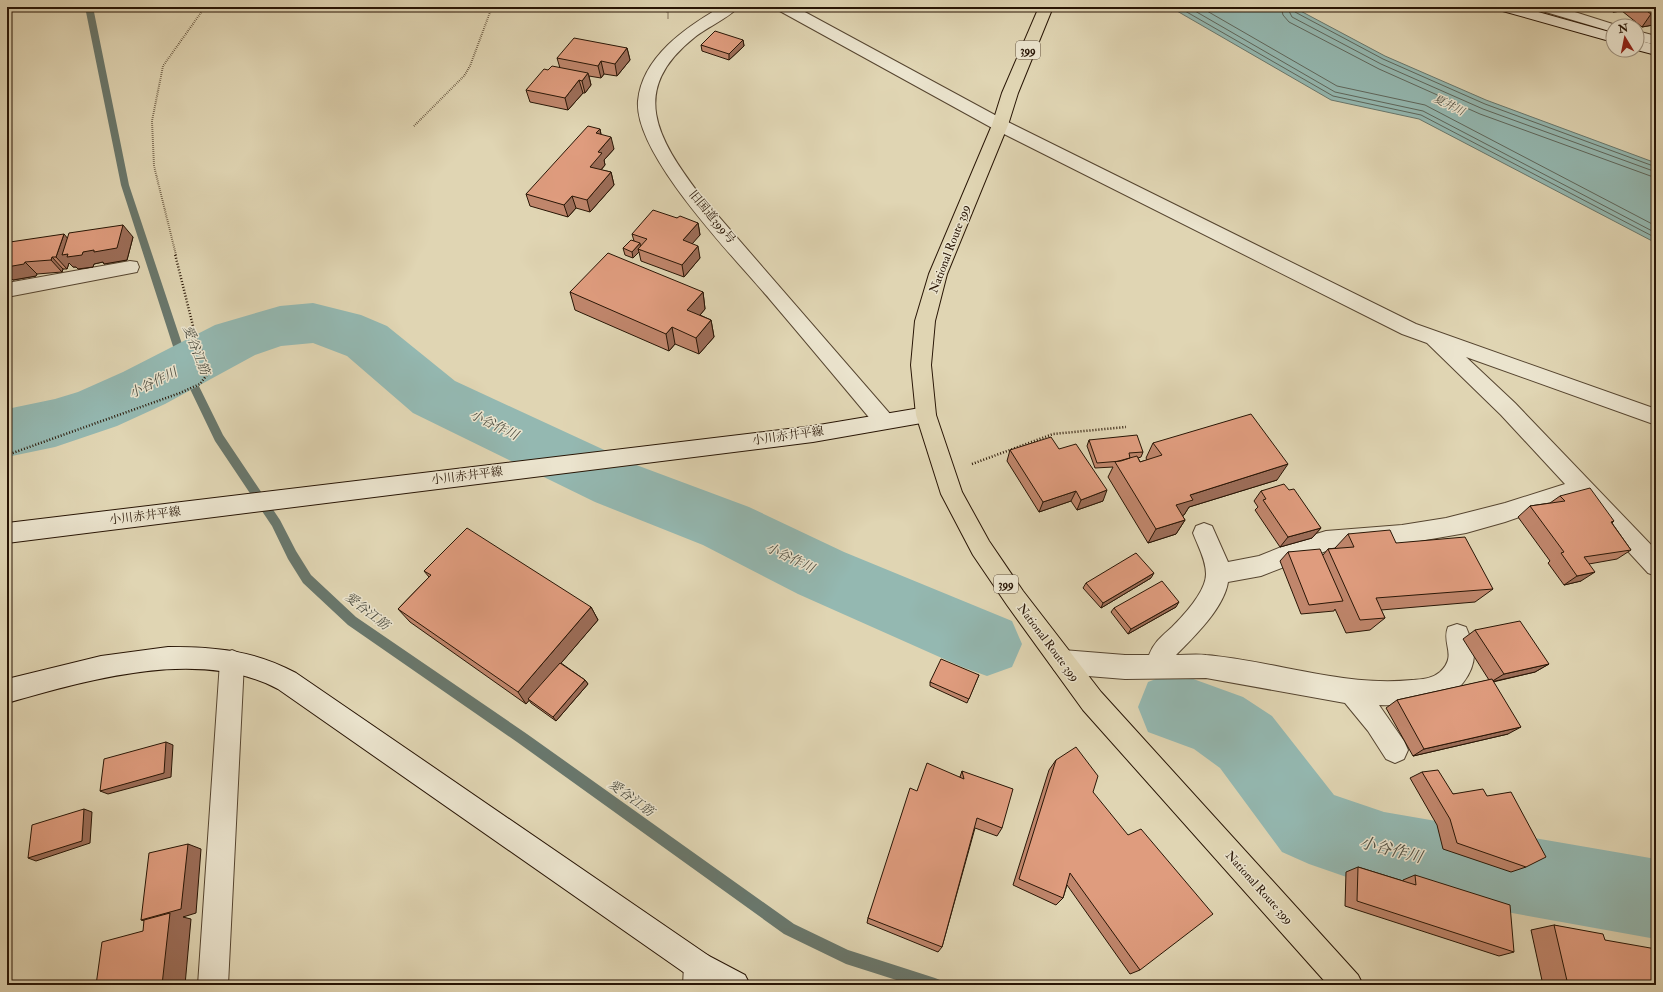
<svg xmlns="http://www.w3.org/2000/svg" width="1663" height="992" viewBox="0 0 1663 992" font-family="'IM FELL Double Pica','Noto Serif JP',serif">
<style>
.water{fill:#94b8b1;stroke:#69776c}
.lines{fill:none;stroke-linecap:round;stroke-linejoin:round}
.shore{stroke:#5e665b;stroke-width:1}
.stream{fill:#69776c;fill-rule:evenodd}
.river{fill:#94b8b1;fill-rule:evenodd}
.street-casing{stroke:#564530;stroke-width:2}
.secondary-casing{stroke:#281505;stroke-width:2}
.highway-casing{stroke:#281505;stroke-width:2}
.path-far1{stroke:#281505;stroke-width:2;stroke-dasharray:0.5 1.5;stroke-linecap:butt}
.path{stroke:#281505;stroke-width:2.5;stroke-dasharray:1 2;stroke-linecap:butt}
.street{fill:#ebe4ce;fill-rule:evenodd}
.secondary{fill:#ebe4ce;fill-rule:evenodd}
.highway{fill:#e0d5b3;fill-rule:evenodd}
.wall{fill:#c0866c;stroke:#281505}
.shaded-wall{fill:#9c6d58;stroke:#281505}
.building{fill:#df9c7e;stroke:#281505}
.labels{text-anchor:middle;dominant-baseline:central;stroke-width:3;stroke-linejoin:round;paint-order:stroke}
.shield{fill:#ebe4ce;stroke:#625341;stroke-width:1}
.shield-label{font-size:11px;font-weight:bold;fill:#281505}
.far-water-label{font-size:11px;font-style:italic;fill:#4e4e41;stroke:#ebe4ce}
.street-label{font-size:12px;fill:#281505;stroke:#ebe4ce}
.water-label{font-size:13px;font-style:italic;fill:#4e4e41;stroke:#ebe4ce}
.near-water-label{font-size:16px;font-style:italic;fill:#4e4e41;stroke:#ebe4ce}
</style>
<rect width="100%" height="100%" fill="#e0d5b3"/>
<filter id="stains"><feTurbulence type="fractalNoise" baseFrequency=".005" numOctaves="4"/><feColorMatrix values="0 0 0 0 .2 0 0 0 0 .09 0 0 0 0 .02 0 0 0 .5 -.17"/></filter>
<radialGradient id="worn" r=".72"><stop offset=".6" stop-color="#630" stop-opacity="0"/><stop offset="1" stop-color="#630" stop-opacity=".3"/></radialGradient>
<path class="water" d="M1170,7H1293L1385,56L1486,100L1656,163V243L1419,119L1331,100Z"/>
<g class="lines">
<path class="shore" d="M1178,7L1333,96L1421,115L1656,238
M1188,7L1335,92L1423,111L1656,233
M1200,7L1337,86L1425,105L1656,226
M1281,7L1283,15L1289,22L1379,69L1480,114L1656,178
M1287,7L1292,17L1381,64L1483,109L1656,172
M1292,7L1295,12L1383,59L1485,104L1656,167"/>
<path class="stream" d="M85,7H93L129,185L190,368L223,435L280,520L296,551L311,575L356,617L527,734L794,924L848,950L935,978L940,980L942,985H912L846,964L784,934L517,742L348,625L303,583L288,559L272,526L215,441L180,368L121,185Z"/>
<path class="river" d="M313,303L361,315L387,326L455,381L639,466L749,507L844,552L1012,621L1022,644L1012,667L987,676L962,667L798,594L703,545L595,502L413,413L347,356L313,343L281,346L255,355L165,404L117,426L55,447L7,457V409L55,399L78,392L123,372L215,325L280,306Z
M1174,672L1243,697L1272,716L1334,795L1384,812L1656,859V939L1384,890L1309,864L1282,852L1220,768L1194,749L1148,732L1138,707L1148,682Z"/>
<g class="street-casing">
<path id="street" d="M721,7H738C732,16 706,28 695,37C628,90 657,138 700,195L891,415L894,421L891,427L884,429L877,427C842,385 807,343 772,302C737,260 634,156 638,101C642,57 686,27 721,7Z
M776,7H795L803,11L1006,121L1416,324L1656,409V425L1466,357L1515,403L1656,550V576L1648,573L1578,497L1505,522L1466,533L1414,542L1326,551L1261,576L1228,582C1224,608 1194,637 1176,655C1186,655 1197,654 1206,655C1275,661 1342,687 1412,680C1422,679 1432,679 1440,672C1458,655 1441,644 1448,627L1457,624L1466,627C1469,635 1474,645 1474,654C1474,674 1457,695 1438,700C1422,705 1396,706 1379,705L1404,741L1408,750L1404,759L1395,763L1386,759L1368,731L1345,703L1206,678L1125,679L1063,674L1054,670L1051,662L1054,654L1063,650L1125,655H1149C1154,642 1162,636 1172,627C1184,615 1206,591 1206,574C1206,560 1198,546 1193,533L1196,526L1204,523L1212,526L1228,562L1259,556L1306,537L1326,531L1402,525L1446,518L1505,503L1565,484L1501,415L1427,343L1402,334L994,129L778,10Z
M1537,7H1559L1619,26H1613V32L1539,10Z
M1637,31L1656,36V45L1637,40Z
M130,261L137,262L139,267L137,272L7,297V283Z
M232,650L241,654L244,662L228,985H198L220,662L223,654Z
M699,951L709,956L714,966L713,985H683L684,966L689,956Z"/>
</g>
<g class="secondary-casing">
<path id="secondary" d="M1497,7H1520L1613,33V42L1499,10Z
M1637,40L1656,45V55L1637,50Z
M926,407L933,409L936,415L933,421L813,442L7,543V523L813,426Z
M168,647C215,647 253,650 296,673L709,956L745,975L750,985H705L689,976L278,689C199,647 88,680 7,703V679L101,656Z"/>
</g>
<g class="highway-casing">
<path id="highway" d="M1039,7H1053L1018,93L1008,125L947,274L935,321L931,365L936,415L962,492L989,541L1023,591L1101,692L1358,975L1363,985H1328L1083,710L1007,605L973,555L941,494L916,415L911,365L915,321L929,274L992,125L1002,93Z"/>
</g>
<path class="path-far1" d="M658,7L668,12V19
M414,126L464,76L470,66L492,7
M176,255L154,166L152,121L163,66L205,7"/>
<path class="path" d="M7,455L180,393L200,384L209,372L208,365L196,338L175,254
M972,464L1053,434L1126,427"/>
<use href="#street" class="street"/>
<use href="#secondary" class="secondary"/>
<use href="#highway" class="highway"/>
</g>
<path class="wall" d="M1607,7H1656V24L1653,25L1642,27L1622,11L1613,12Z
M743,40L744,46L729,60L702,51L701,45Z
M627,48L630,60L617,76L604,74L601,78L589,76L591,85L585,93H583L568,110L530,102L526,90L548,70L560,68L557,58Z
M600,129L601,134L614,149L604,160L605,165L601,170L611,172L614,185L590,212L576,208L568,217L530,206L526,194Z
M677,218L698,223L700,235L692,243L700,258L684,277L641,261L639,252L633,258L625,255L623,248L634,241L632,234Z
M133,237L127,260L104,264L103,262L94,264L93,267L78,269L76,267H73L69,263L67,269H63L62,272L37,274L36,276L13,280L7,251L67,238Z
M570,292H703L705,309L700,315L711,320L714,337L699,354L675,344L669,351L575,310Z
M1089,440L1143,452L1141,457L1138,458L1140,462L1147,460L1146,458L1153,443L1277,480L1189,507L1184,515H1182L1185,520L1176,534L1148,543L1108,477L1113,467L1095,468L1087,446Z
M1059,449L1103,501L1077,510L1071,501L1039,512L1007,461L1010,450Z
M1289,490L1321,528L1312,538L1280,547L1255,510L1258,507L1254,501L1261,491Z
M1560,496L1614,521L1612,523L1631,550L1617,559L1589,564L1581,581L1564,585L1548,563L1550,561L1518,517L1530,506L1550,503Z
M1348,534L1396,543L1493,589L1475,602L1381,610L1385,618L1370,630L1346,633L1335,609L1334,611L1301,614L1280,561L1288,552L1323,555L1328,549L1336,548H1335Z
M424,571L591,607L598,620L561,663L585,680L588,684L556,721L531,703L529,700L526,704L410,622L398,609L429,577Z
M1151,578L1101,608L1083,588L1086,583Z
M1176,607L1128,634L1111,612L1114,608Z
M1475,630L1549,664L1535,672L1493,682L1508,734L1413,756L1386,708L1397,700L1489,680L1463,639Z
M979,675L967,703L930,686V682Z
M1056,760L1093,792L1140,970L1130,974L1067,885L1063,898L1056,905L1013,885L1049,770Z
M962,771L1002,828L997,836L975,828L942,947L938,952L867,923L868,918L917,791L960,777Z
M1422,772L1453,794L1487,796L1526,867L1511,872L1443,849L1437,825L1410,778Z
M1358,867L1403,881V880L1415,875L1514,952L1499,956L1345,906L1346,872Z
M1554,925L1605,940L1656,985H1543L1531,930Z"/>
<path class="shaded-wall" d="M1617,7H1625L1622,11L1613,12Z
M1651,14H1656V24L1653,25L1642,27Z
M743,40L744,46L729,60V54Z
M627,48L630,60L617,76L615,64Z
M601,61L604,74L601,78L598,66Z
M588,73L591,85L585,93L582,81Z
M579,80L583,93L568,110L565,98Z
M600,129L602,142L596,133Z
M611,137L614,149L604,160L605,165L593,179L590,167L598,152Z
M611,172L614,185L590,212L587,200Z
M572,196L576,208L568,217L564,205Z
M698,223L700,235L685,252L683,240Z
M123,225L133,237L127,260L104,264L103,262L94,264L93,267L78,269L76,267H73L69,263L67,269L56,257L64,234L74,246L83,252Z
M640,243L641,250L638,249L639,252L633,258L632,252Z
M698,246L700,258L684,277L682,265Z
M52,257L63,269L62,272L51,260Z
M25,262L37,274L36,276L13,280L7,274V267Z
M703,292L705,309L690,327L687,310Z
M711,320L714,337L699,354L696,338Z
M672,327L675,344L669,351L666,334Z
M1288,464L1277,480L1189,507L1184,515L1167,520L1176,505L1190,495Z
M1107,490L1103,501L1077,510L1081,500Z
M1076,491L1071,501L1039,512L1043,502Z
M1185,520L1176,534L1148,543L1156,529Z
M1321,528L1312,538L1280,547L1288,537Z
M1595,572L1581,581L1564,585L1577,576Z
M1154,573L1151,578L1101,608L1103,603Z
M1179,602L1176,607L1128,634L1131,629Z
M591,607L598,620L526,704L518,692Z
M1549,664L1535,672L1491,682L1504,674Z
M585,680L588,684L556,721L553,717Z
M1521,727L1508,734L1413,756L1424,749Z
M166,742L173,745L171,777L108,794L100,791Z
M84,809L92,812L90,843L36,861L28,858Z
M188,844L201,849L196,913L183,917L191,919L185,985H162L156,924L141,920Z
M7,910L11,911L7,932Z"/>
<path class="building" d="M1641,7H1656V14H1651Z
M715,31L743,40L729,54L701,45Z
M574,38L627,48L615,64L601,61L598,66L557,58Z
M552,66L588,73L582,81L579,80L565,98L526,90L544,69L548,70Z
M588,126L600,129L596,133L611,137L598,152L602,153L590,167L611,172L587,200L572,196L564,205L526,194Z
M653,210L677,218L680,216L698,223L683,240L698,246L682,265L638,249L647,239L632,234Z
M123,225L117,248L94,252V250L83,252L82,255L67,257L68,254L62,255L69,233Z
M64,234L56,257H52L51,260L25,262L24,264L7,267V251L10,242Z
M631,240L640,243L632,252L623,248Z
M608,253L703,292L687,310L711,320L696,338L672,327L666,334L570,292Z
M1251,414L1288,464L1190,495L1193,500L1176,505L1185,520L1156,529L1115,462L1137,456L1140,462L1162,455L1153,443Z
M1137,435L1143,452L1129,453L1130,458L1121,461L1097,463L1089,440Z
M1051,437L1059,449L1076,444L1107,490L1081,500L1076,491L1043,502L1010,450Z
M1284,484L1289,490L1294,489L1321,528L1288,537L1263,500L1266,499L1261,491Z
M1590,488L1614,521L1611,522L1631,550L1584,557L1595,572L1577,576L1561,553L1564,552L1530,506L1565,501L1560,496Z
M467,528L591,607L518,692L398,609L431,575L424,571Z
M1390,530L1396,543L1465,537L1493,589L1376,598L1385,618L1360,620L1328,549L1354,547L1348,534Z
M1320,549L1343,601L1309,605L1288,552Z
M1136,553L1154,573L1103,603L1086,583Z
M1162,581L1179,602L1131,629L1114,608Z
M1520,621L1549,664L1504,674L1475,630Z
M941,659L979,675L969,699L930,682Z
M560,663L585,680L553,717L528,699Z
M1492,679L1521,727L1424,749L1397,700Z
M166,742L164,773L100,791L104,759Z
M1076,747L1098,776L1093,792L1128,835L1141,829L1213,914L1140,970L1070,873L1063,898L1019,879L1056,760Z
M927,763L964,779L962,771L1013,789L1002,828L977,818L942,947L868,918L910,788L917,791Z
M1438,770L1453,794L1483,789L1487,796L1511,792L1546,857L1526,867L1457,843L1450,819L1422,772Z
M84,809L82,841L28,858L32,825Z
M188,844L181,909L141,920L149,853Z
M1358,867L1416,885L1415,875L1510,905L1514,952L1357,901Z
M170,913L162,985H96L102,942L143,931L144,920Z
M1554,925L1603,934L1605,940L1656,949V985H1568Z"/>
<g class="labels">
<g class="shield">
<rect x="1016" y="41" width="24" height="18" rx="3"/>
<rect x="994" y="575" width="24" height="18" rx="3"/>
</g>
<g class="shield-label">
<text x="1028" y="50">399</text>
<text x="1006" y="584">399</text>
</g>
<g class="far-water-label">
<text transform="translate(1449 105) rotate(27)">夏井川</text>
</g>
<g class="street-label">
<text transform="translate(712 217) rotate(50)">旧国道399号</text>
<text transform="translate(950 249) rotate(-69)">National Route 399</text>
<text transform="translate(788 436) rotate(-8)">小川赤井平線</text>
<text transform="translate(467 476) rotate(-7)">小川赤井平線</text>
<text transform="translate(145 516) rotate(-7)">小川赤井平線</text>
<text transform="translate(1048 643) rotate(53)">National Route 399</text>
<text transform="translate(1259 888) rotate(48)">National Route 399</text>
</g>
<g class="water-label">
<text transform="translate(196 350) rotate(69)">愛谷江筋</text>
<text transform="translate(153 383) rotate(-27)">小谷作川</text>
<text transform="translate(494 425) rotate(26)">小谷作川</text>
<text transform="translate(790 558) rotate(26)">小谷作川</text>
<text transform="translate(367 611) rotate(38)">愛谷江筋</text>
<text transform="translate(631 798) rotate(36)">愛谷江筋</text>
</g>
<g class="near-water-label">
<text transform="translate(1391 850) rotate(14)">小谷作川</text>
</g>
</g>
<rect width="1663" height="992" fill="none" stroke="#e0d5b3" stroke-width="24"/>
<rect x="8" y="8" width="1647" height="976" fill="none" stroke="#281505" stroke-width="2"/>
<rect x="12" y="12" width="1639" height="968" fill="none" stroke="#281505"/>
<g transform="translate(1625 38) rotate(350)"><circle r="19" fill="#ebe4ce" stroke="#9d917e"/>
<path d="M0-3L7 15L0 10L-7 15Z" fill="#8f2418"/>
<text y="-6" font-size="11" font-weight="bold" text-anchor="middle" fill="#281505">N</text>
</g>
<rect width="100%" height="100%" filter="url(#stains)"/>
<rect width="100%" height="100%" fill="url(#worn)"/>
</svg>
